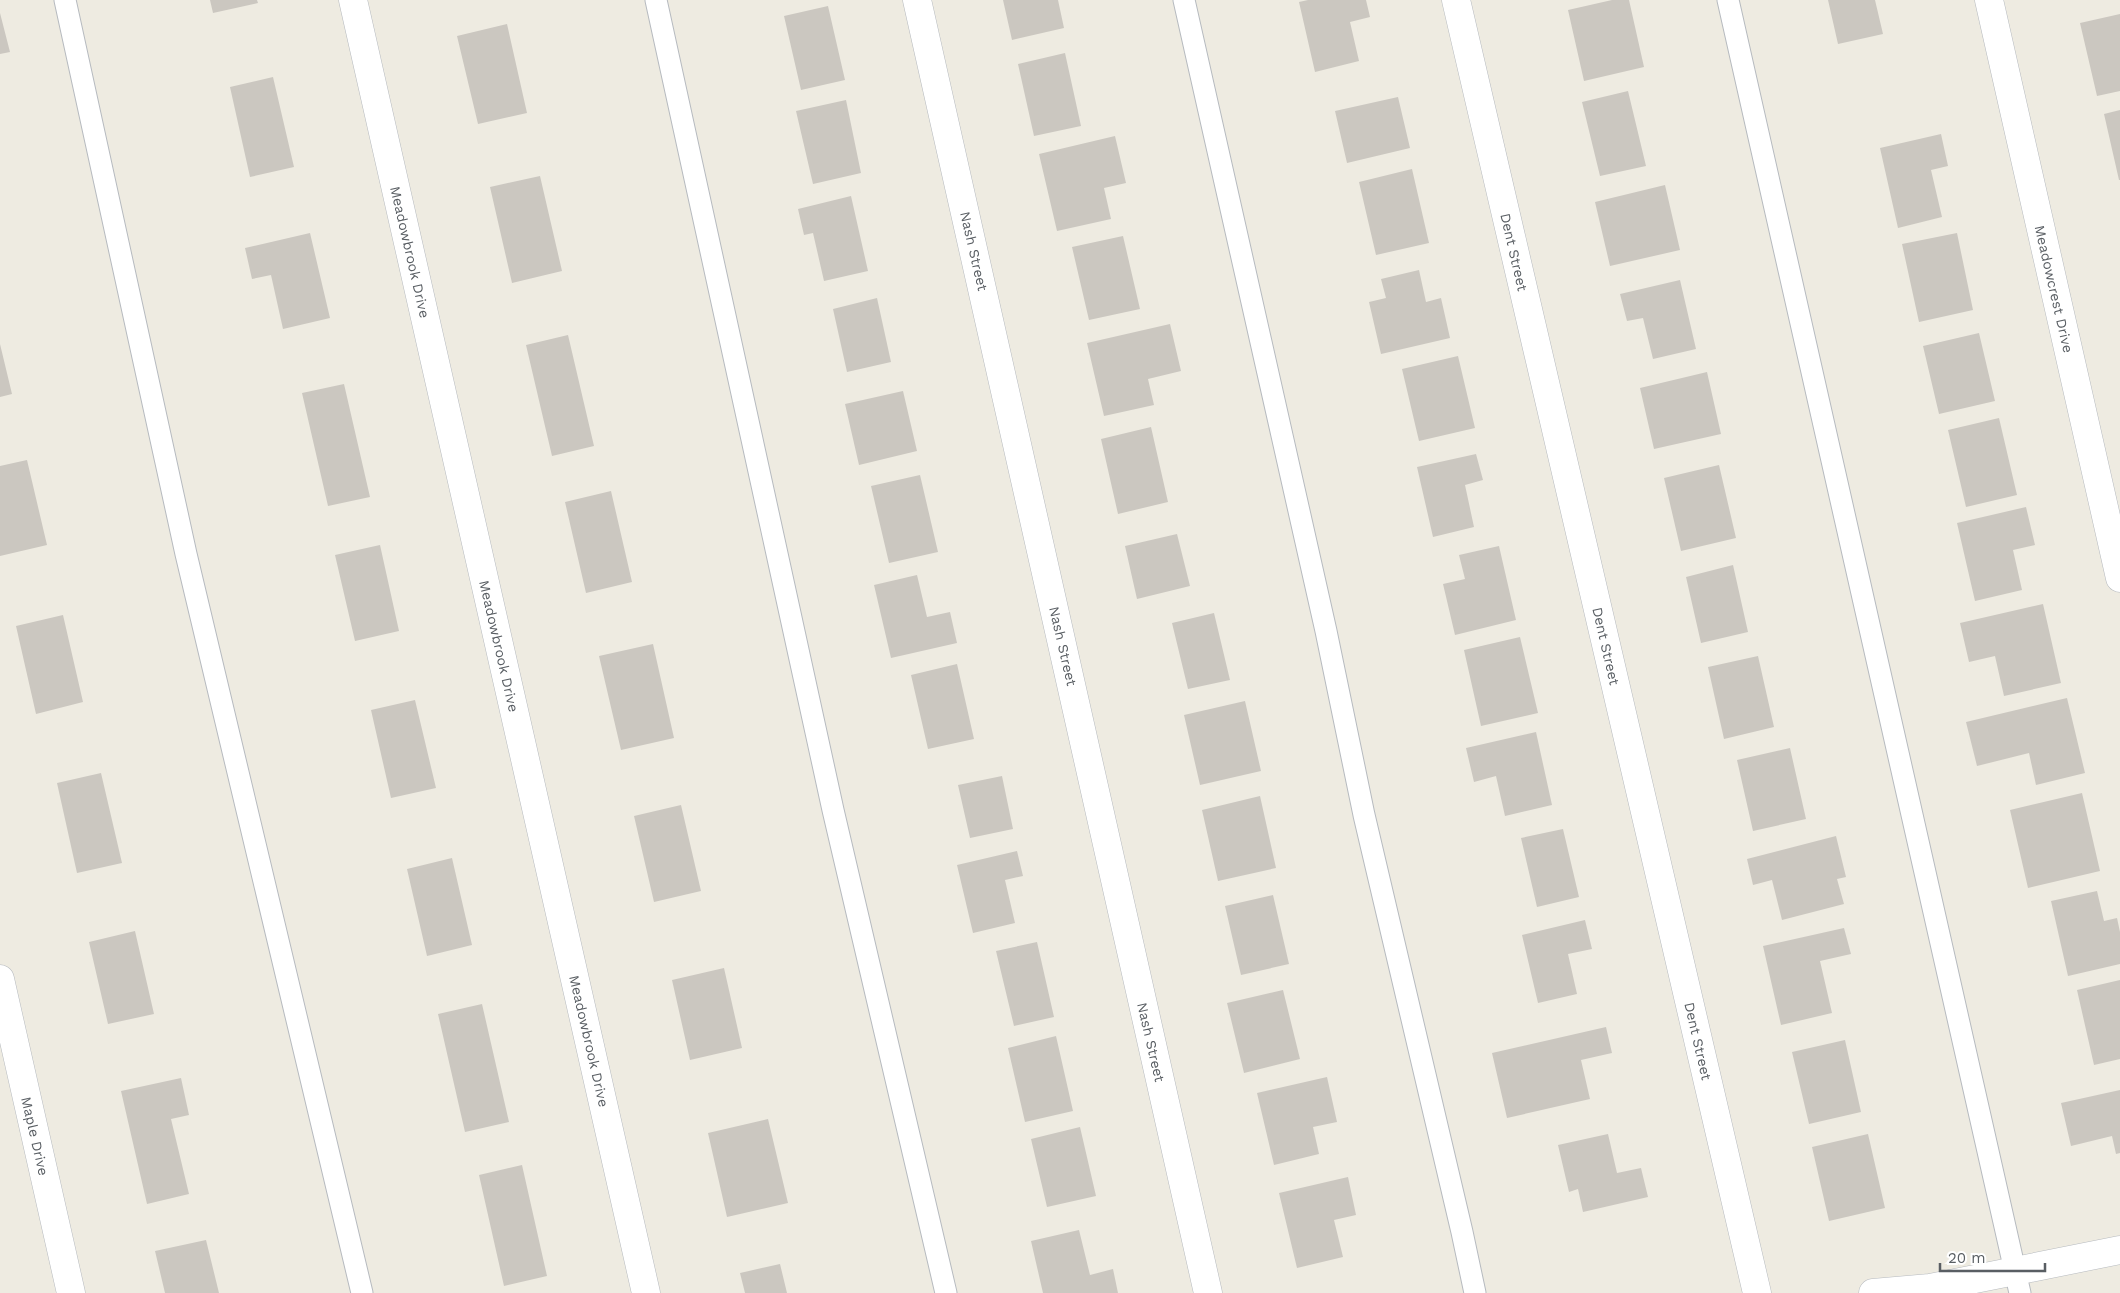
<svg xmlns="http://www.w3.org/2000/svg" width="2120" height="1293" viewBox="0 0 2120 1293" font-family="'Work Sans',sans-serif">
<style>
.building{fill:#cbc7c0}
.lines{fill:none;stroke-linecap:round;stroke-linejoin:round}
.lane-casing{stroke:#b6babf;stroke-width:23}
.street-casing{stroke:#b6babf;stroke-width:29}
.lane{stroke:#fff;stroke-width:21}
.street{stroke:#fff;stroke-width:28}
.labels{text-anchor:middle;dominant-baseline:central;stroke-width:4;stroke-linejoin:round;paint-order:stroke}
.street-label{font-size:14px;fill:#595e63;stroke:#fff}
</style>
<rect width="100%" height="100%" fill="#eeebe1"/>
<path class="building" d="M210,0H257L258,3L213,13Z
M1003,0H1058L1064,28L1012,40Z
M1308,0H1366L1370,17L1350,22L1359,61L1315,72L1299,2Z
M1612,0H1629L1644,67L1584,81L1568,10Z
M1828,0H1875L1883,34L1838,44Z
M828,6L845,80L801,90L784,16Z
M0,13L10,52L0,54Z
M2120,14V91L2097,96L2080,23Z
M507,24L527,113L478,124L457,36Z
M1065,53L1081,126L1034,136L1018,64Z
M273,77L294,167L250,177L230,87Z
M1628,91L1646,166L1600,176L1582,102Z
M1398,97L1410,148L1347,163L1335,111Z
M846,100L861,173L813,184L796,111Z
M2120,110V180H2119L2104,114Z
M1941,134L1948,166L1931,170L1942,217L1898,228L1880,148Z
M1115,136L1126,183L1104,188L1111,219L1057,231L1039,154Z
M1412,169L1429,243L1376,255L1359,182Z
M540,176L562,271L512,283L490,187Z
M1665,185L1680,250L1610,266L1595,202Z
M851,196L868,271L824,281L813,233L804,235L798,209Z
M310,233L330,318L283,329L271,275L252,279L245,248Z
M1957,233L1973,310L1919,322L1902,244Z
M1123,236L1140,309L1089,320L1072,247Z
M1419,270L1426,302L1441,298L1450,338L1381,354L1369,302L1386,298L1381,279Z
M1680,280L1696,349L1653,359L1643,318L1627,321L1620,294Z
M877,298L891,362L847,372L833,309Z
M1170,324L1181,371L1148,379L1154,405L1104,416L1087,343Z
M1979,333L1995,401L1939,414L1923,346Z
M568,335L594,446L552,456L526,345Z
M0,344L12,394L0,397Z
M1458,356L1475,428L1419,441L1402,369Z
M1707,372L1721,434L1654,449L1640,388Z
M344,384L370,497L328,506L302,393Z
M903,391L917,451L859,465L845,404Z
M1999,418L2017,495L1966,507L1948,430Z
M1151,427L1168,502L1118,514L1101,439Z
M1476,454L1483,480L1465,485L1474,527L1433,537L1417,467Z
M27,460L47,545L0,556V466Z
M1719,465L1736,538L1681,551L1664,478Z
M920,475L938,552L889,563L871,486Z
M611,491L632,582L586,593L565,502Z
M2026,507L2035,545L2013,550L2022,590L1975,601L1957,523Z
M1177,534L1190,586L1137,599L1125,546Z
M380,545L399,631L355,641L335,555Z
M1499,546L1516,620L1455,635L1443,584L1465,579L1459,555Z
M1733,565L1748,632L1701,643L1686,577Z
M917,575L927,617L950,612L957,643L891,658L874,585Z
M2043,604L2061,683L2004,696L1995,656L1969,662L1960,623Z
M1214,613L1230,680L1188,689L1172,623Z
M63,615L83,702L36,714L16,626Z
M1520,637L1538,713L1481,726L1464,650Z
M653,644L674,738L621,750L599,656Z
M1758,656L1774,727L1724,739L1708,667Z
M957,664L974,739L928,749L911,675Z
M2067,698L2085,773L2036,785L2029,753L1977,766L1966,722Z
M415,700L436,788L391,798L371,710Z
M1245,701L1261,771L1200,785L1184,715Z
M1536,732L1552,805L1505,816L1496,776L1474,782L1466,748Z
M1790,748L1806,819L1753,831L1737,760Z
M101,773L122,863L77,873L57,783Z
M1002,776L1013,829L970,838L958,785Z
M2082,793L2100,871L2028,888L2010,810Z
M1260,796L1276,868L1218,881L1202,810Z
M681,805L701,891L654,902L634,816Z
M1563,829L1579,897L1537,907L1521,838Z
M1836,836L1846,877L1837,879L1844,904L1782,920L1772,880L1753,885L1747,859Z
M1017,851L1023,876L1005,880L1015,923L973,933L957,865Z
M452,858L472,945L427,956L407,869Z
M2097,891L2104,921L2117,918L2120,932V964L2068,976L2051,901Z
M1273,895L1289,964L1241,975L1225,906Z
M1585,920L1592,949L1568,954L1577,994L1538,1003L1522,935Z
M1844,928L1851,954L1820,961L1832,1013L1781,1025L1763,946Z
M135,931L154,1014L108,1024L89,942Z
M1037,942L1054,1017L1014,1026L996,951Z
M724,968L742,1048L690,1060L672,980Z
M2120,980V1059L2094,1065L2077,990Z
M1283,990L1300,1059L1244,1073L1227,1003Z
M482,1004L509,1122L465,1132L438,1014Z
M1606,1027L1612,1053L1581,1060L1590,1099L1507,1118L1492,1053Z
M1056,1036L1073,1111L1025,1122L1008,1048Z
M1845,1040L1861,1112L1809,1124L1792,1052Z
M1327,1077L1337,1122L1313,1127L1319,1154L1274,1165L1257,1093Z
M181,1078L189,1115L171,1119L189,1194L147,1204L121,1091Z
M2120,1090V1153L2116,1154L2112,1136L2071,1146L2061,1103Z
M768,1119L788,1203L727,1217L708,1133Z
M1080,1127L1096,1196L1047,1207L1031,1139Z
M1608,1134L1617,1173L1641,1168L1648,1197L1583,1212L1578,1189L1569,1192L1558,1145Z
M1868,1134L1885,1208L1829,1221L1812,1147Z
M522,1165L547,1276L504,1286L479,1175Z
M1348,1177L1356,1215L1334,1220L1343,1257L1297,1268L1279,1193Z
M1079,1230L1090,1275L1113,1269L1118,1293H1043L1031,1241Z
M206,1240L219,1293H165L155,1251Z
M780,1264L787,1293H745L740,1273Z"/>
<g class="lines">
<g class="lane-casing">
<path id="lane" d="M65,0L186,554L362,1293
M656,0L833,810L946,1293
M1184,0L1326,631L1364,815L1462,1232L1475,1293
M1728,0L2020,1293"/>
</g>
<g class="street-casing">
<path id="street" d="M353,0L646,1293
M917,0L1208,1293
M1456,0L1757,1293
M1989,0L2120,578
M0,979L71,1293
M1873,1293L1930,1288L2120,1250"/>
</g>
<use href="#lane" class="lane"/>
<use href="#street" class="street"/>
</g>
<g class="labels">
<g class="street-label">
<text transform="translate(974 251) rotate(77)">Nash Street</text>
<text transform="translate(410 252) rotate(77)">Meadowbrook Drive</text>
<text transform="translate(1514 252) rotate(77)">Dent Street</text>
<text transform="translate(2054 289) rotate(77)">Meadowcrest Drive</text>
<text transform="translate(499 646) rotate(77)">Meadowbrook Drive</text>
<text transform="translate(1063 646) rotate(77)">Nash Street</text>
<text transform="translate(1606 646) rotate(77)">Dent Street</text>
<text transform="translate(589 1041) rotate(77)">Meadowbrook Drive</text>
<text transform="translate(1698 1041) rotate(77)">Dent Street</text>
<text transform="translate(1151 1042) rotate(77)">Nash Street</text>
<text transform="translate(35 1136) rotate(77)">Maple Drive</text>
</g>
</g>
<path d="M1940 1263v8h105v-8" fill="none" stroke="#595e63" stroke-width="2.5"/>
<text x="1948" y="1263" font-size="15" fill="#595e63" stroke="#ffffff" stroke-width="4" paint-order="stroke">20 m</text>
</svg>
